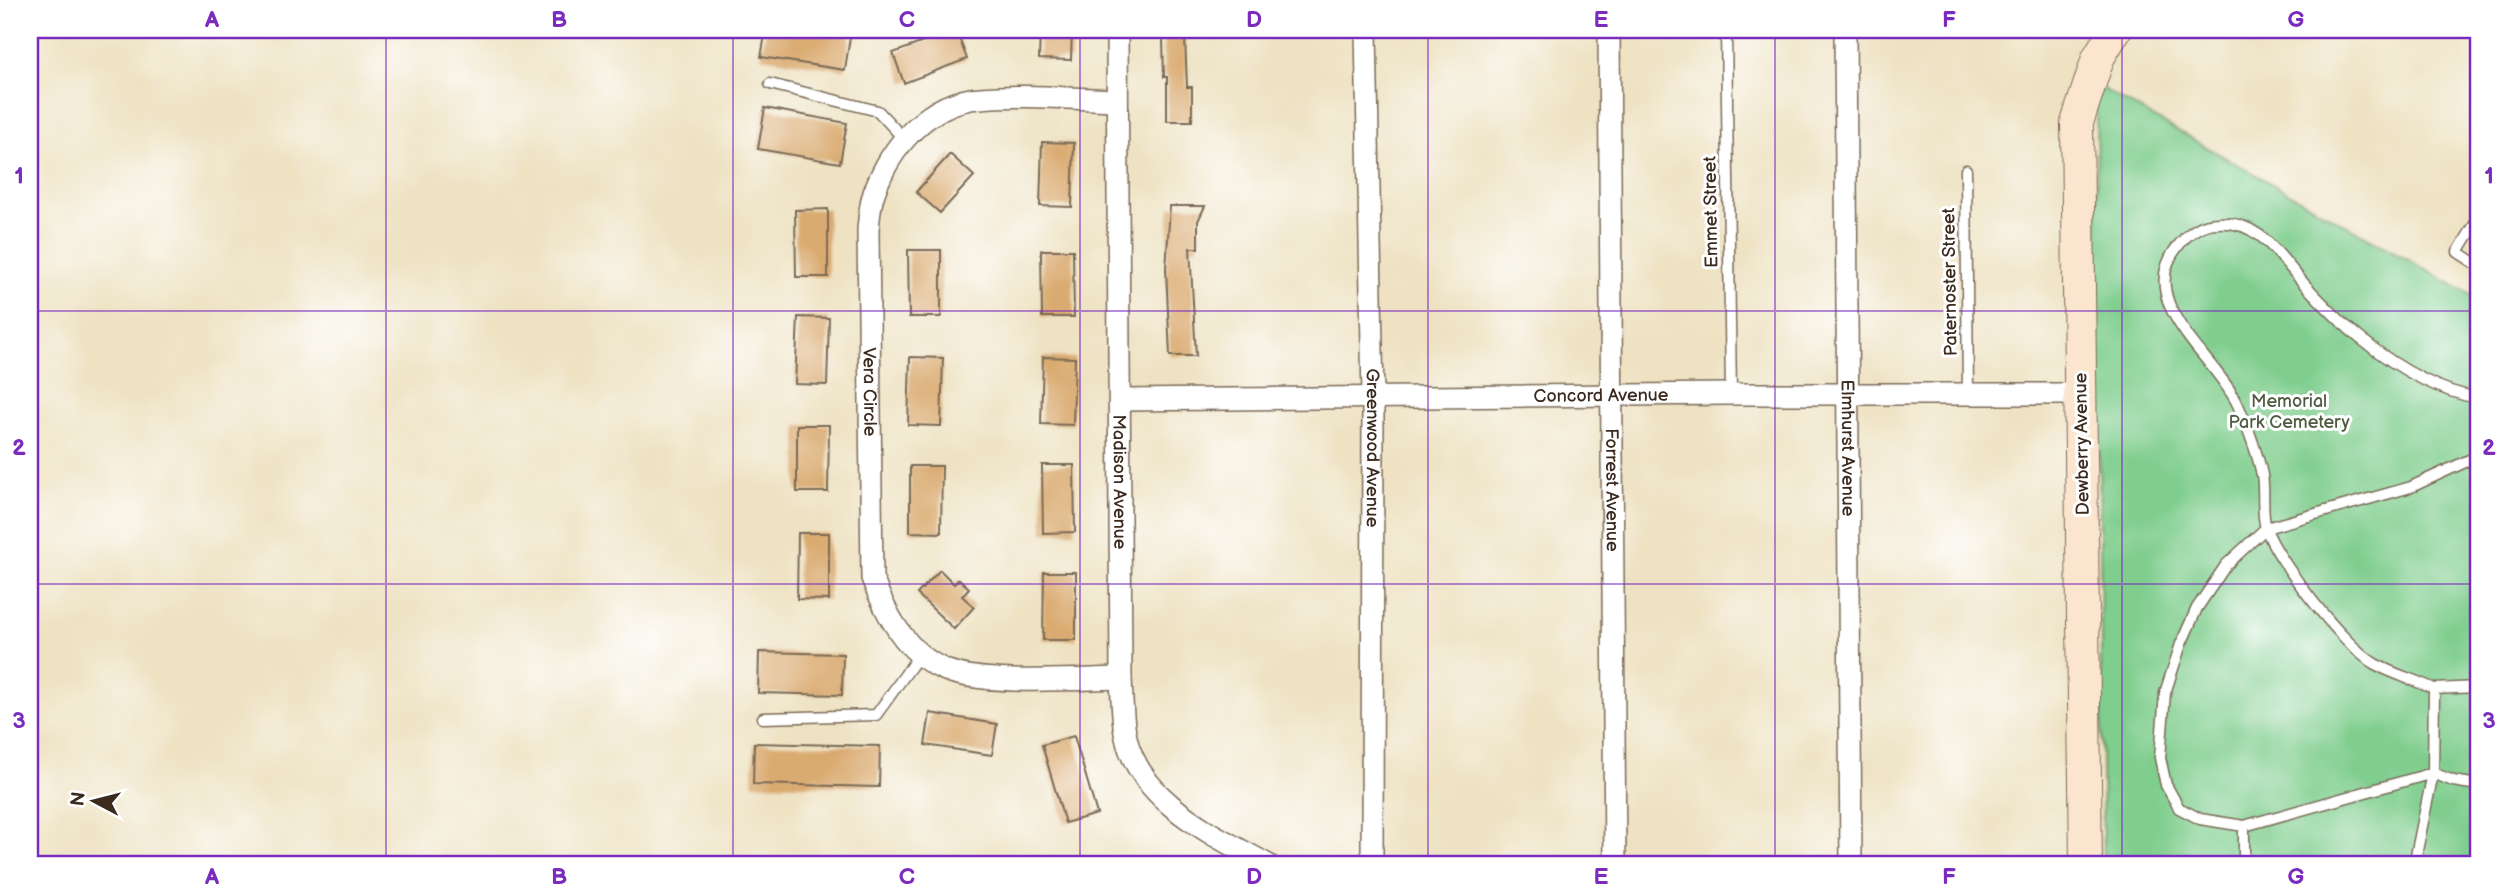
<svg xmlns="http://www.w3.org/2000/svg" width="2508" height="895" viewBox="0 0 2508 895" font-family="'Balsamiq Sans',sans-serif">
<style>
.green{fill:#80ce8e;stroke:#5e7c56;stroke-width:2}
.building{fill:#daab71}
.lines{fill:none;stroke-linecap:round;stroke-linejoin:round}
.lane-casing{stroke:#7a6a57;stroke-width:13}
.street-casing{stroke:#7a6a57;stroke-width:24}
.secondary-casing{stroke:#7a6a57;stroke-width:34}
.lane{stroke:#fff;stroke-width:10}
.street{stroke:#fff;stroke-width:21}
.secondary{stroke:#fbe5cf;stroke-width:32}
.grid{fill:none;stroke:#7b2cbf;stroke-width:2;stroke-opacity:0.55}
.labels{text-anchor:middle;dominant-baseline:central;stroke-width:6;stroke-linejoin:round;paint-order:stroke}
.street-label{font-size:18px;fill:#3b2a1e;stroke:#fff}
.park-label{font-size:18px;fill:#505b40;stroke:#fff}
.neatline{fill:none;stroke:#7b2cbf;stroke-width:2.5}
.grid-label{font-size:23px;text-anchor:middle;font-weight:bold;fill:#7b2cbf}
</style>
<rect width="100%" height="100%" fill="#fff"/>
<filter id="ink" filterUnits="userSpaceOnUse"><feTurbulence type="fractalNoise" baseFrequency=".0143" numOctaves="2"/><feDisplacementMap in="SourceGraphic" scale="14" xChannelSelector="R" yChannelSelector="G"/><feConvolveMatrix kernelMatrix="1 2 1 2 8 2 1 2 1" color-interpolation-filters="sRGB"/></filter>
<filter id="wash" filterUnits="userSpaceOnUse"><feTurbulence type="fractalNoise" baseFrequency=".00686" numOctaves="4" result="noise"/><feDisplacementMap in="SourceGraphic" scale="28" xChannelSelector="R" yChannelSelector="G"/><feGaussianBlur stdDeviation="1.57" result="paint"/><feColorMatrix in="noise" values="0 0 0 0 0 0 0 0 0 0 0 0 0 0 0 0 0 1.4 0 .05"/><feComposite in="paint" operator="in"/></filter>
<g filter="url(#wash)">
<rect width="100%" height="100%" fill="#eee2c2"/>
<path class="green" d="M2101,88L2478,299V865H2103L2096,101Z"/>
<g id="blocks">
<path class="building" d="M766,30H851L845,70L761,57Z
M956,30L967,59L904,83L893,53Z
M1040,30H1072L1071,60L1039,59Z
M1185,37L1187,87H1192V121H1167V77H1164L1163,38Z
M765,108L847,123L840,163L758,149Z
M1042,142L1074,143L1072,207L1040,206Z
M950,154L974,176L940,213L916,192Z
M1170,206H1205L1198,221V248H1190L1196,356H1170L1166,269Z
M828,209V277H796L795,210Z
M908,250H941V317H909Z
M1041,250H1073L1074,317H1042Z
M798,317L829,318L827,385L795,384Z
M910,357L943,358L941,426L908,425Z
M1043,357L1075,358L1073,425L1041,424Z
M797,425H829L828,492H797Z
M1042,465H1074L1075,532L1043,533Z
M910,466H942L941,533L910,532Z
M798,533H829V600L797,599Z
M940,570L954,584L959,579L969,588L962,596L974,607L954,629L917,594Z
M1044,572H1076V640H1043Z
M759,652L843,654L842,695L758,693Z
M930,713L997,724L992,755L925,745Z
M1074,736L1097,814L1065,823L1042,745Z
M754,743L880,746L879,787L753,784Z"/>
</g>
</g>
<g filter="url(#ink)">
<use href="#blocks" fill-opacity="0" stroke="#7a6a57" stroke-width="2"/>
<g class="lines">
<g class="lane-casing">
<path id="lane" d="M1726,30L1731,394
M770,84L878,111L904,139
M1966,170L1968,394
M2478,219L2458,252L2478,265
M2478,687L2434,689L2433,773L2453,781L2478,785
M2434,689C2415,680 2393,674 2375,664C2346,648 2276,560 2266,528C2261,512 2265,492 2262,475C2257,451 2248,428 2238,405C2216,357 2132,302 2178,246C2188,233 2201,223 2218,223C2262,220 2281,260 2308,288C2324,305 2342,324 2361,339C2395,366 2435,391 2478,398
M763,718L876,715L920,654
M2244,826L2200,819L2179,808L2166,785L2160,758L2165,693L2181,644L2197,608L2226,565L2266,528L2411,487L2478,456
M2244,865V826L2433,773L2414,865"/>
</g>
<g class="street-casing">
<g id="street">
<path id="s1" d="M1117,30L1121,678C1122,696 1122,715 1125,733C1138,802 1213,834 1268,865"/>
<path id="s2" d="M1366,30L1373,399L1372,865"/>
<path id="s3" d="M1609,30L1615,865"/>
<path id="s4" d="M1845,30L1851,865"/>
<path id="s5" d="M1115,100C1071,99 1024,94 980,98C929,101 890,147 874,193C870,204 869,218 868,230L872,578C886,614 905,652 943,669C980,686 1078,679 1121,678"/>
<path id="s6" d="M1120,400L1731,394H2082"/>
</g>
</g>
<g class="secondary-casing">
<path id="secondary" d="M2086,865L2077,123L2098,58L2115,30"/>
</g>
<use href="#lane" class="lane"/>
<use href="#street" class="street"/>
<use href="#secondary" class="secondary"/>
</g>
</g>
<path class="grid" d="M386,30V865M733,30V865M1080,30V865M1428,30V865M1775,30V865M2122,30V865M30,311H2478M30,584H2478"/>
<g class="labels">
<g class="street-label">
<text transform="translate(1711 212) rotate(-91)">Emmet Street</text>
<text transform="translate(1950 282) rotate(-91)">Paternoster Street</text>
<text stroke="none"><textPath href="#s5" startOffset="485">Vera Circle</textPath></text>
<text stroke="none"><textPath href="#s6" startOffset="481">Concord Avenue</textPath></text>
<text transform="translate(2082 444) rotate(-91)">Dewberry Avenue</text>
<text stroke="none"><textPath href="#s2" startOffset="418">Greenwood Avenue</textPath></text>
<text stroke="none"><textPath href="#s4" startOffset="418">Elmhurst Avenue</textPath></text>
<text stroke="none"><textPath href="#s1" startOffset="452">Madison Avenue</textPath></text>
<text stroke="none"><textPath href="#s3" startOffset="460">Forrest Avenue</textPath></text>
</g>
<g class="park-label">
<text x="2289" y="401">Memorial<tspan x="2289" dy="21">Park Cemetery</tspan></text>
</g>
</g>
<rect width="2508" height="895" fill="none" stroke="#fff" stroke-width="77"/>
<g transform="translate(94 801) rotate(277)" stroke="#ffffff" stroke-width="5" paint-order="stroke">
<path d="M0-5L12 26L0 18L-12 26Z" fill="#3b2a1e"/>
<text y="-10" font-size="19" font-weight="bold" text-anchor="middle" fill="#3b2a1e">N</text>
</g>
<rect x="38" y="38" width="2432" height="818" class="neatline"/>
<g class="grid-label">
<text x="212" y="27">A</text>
<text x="559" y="27">B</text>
<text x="907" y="27">C</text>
<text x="1254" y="27">D</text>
<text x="1601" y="27">E</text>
<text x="1949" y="27">F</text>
<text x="2296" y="27">G</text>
<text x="19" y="183">1</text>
<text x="2489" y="183">1</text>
<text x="19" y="455">2</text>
<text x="2489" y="455">2</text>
<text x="19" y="728">3</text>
<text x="2489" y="728">3</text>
<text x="212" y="884">A</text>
<text x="559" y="884">B</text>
<text x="907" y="884">C</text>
<text x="1254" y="884">D</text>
<text x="1601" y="884">E</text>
<text x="1949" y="884">F</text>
<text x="2296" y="884">G</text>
</g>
</svg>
